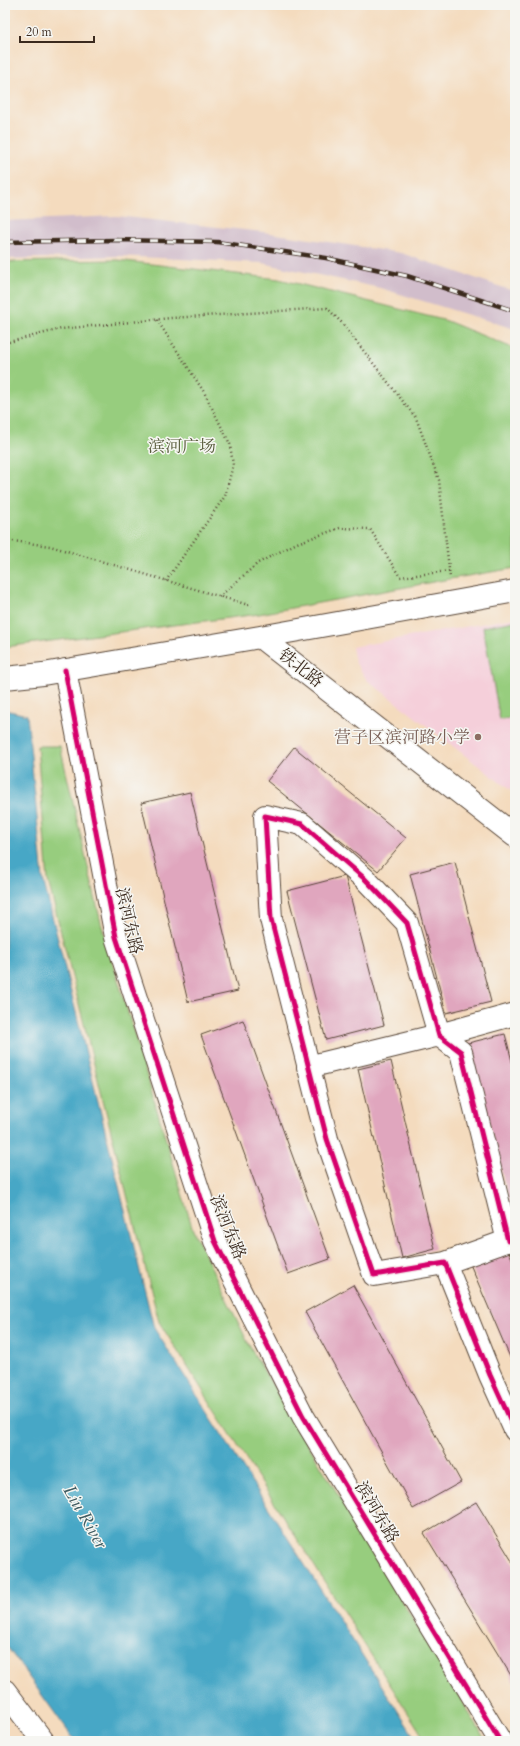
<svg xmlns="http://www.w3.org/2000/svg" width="520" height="1746" viewBox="0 0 520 1746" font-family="Cardo,'Noto Serif SC',serif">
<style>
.built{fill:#f5cfda}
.industrial{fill:#d1bdcb}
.green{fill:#97cd7e;stroke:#697c4e}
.water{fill:#47a7c6;stroke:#416872}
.building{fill:#e0a6be}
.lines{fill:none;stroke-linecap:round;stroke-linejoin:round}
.minor-casing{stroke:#574536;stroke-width:24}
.highway-casing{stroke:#574536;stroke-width:24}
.path{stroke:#574536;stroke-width:2.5;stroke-dasharray:1 3;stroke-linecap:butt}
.minor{stroke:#fff;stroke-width:22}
.highway{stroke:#fff;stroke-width:22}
.rail-casing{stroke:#3b2a1e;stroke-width:4.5}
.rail{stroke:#f6f6f2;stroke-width:3;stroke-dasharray:9;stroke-linecap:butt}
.cycleway-casing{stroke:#f6f6f2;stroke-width:8}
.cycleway{stroke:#d6006c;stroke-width:5}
.education-dot{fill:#8d6e63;stroke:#f6f6f2;stroke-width:1.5}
.labels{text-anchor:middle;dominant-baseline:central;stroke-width:3;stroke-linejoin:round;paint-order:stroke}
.park-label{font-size:17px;fill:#575b3b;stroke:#f6f6f2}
.street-label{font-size:17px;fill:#3b2a1e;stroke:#f6f6f2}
.education-label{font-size:17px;fill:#785e54;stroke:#f6f6f2;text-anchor:end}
.water-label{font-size:18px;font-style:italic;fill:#405c61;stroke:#f6f6f2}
</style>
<rect width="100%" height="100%" fill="#f6f6f2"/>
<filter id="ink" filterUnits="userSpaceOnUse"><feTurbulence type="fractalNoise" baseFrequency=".025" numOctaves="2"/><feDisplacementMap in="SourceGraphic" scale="8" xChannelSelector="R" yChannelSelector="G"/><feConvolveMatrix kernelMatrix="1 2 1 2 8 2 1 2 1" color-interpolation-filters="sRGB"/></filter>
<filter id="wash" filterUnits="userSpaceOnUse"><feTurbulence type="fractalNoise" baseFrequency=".012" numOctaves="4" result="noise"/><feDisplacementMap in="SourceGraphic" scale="16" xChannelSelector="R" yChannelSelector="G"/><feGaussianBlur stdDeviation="0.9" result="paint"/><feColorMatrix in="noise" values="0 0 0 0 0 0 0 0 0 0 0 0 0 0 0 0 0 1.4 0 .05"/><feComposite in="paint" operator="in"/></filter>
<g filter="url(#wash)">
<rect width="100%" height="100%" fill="#f4dbbe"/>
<path class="built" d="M515,618V794L367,680L355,662L352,647Z"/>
<path class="industrial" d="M116,216L263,232L401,253L510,290L515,283V329L380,288L262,263L119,256L5,259V221Z"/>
<path class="green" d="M117,260L279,279L447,321L515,349V568L444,580L259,614L5,647V262Z
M515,621V717L500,720L483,627Z
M37,746H60L101,923L193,1230L252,1351L486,1741H426L159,1322L48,881Z"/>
<path class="water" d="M5,710L27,715L43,879L154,1328L417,1741H75L5,1644Z"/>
<g id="blocks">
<path class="building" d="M294,747L406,838L378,871L267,781Z
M190,792L238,991L188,1002L141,803Z
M455,862L491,1002L446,1013L410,874Z
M345,876L384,1025L326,1040L287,891Z
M243,1020L330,1259L288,1274L201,1035Z
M505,1034L515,1073L514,1220L468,1043Z
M391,1061L435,1249L402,1258L358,1069Z
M507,1248L515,1265V1369L470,1264Z
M353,1285L461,1482L413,1509L305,1312Z
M476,1502L515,1566V1682L424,1533Z"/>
</g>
</g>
<g filter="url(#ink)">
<use href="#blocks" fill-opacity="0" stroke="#574536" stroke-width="1"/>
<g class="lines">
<g class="minor-casing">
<path id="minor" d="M260,637L515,591
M65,670L116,937L215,1241L303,1416L500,1741
M5,678L43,674L260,637L515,836
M308,1067L439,1035L515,1014
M508,1241L461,1052L439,1035L407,923L365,879L302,824L265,816L271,919L327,1139L374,1275L445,1263L490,1375L515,1430
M445,1263L515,1238"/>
</g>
<g class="highway-casing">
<path id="highway" d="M5,1691L43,1741"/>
</g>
<path class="path" d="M157,320L204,392L230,444L233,465L225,496L166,581
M5,343L61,329L171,318L327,308L341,322L416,418L439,480L450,578
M5,540L50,546L252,606
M219,597L258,563L297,543L340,528L370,529L400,577L449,571"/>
<use href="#minor" class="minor"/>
<use href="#highway" class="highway"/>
<g class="rail-casing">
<path id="rail" d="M5,242L116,240L217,242L326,258L407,276L515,311"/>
</g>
<use href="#rail" class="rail"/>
<g class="cycleway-casing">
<path id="cycleway" d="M65,670L116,937L215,1241L303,1416L500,1741
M508,1241L461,1052L439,1035L407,923L365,879L302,824L265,816L271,919L327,1139L374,1275L445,1263L490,1375L515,1430"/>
</g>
<use href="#cycleway" class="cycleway"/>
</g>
</g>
<circle class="education-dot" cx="478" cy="737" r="4"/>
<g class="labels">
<g class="park-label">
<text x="182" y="446">滨河广场</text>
</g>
<g class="street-label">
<text transform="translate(301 668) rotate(38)">铁北路</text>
<text transform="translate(129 921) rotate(77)">滨河东路</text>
<text transform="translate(228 1227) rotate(68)">滨河东路</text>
<text transform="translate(377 1512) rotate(59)">滨河东路</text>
</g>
<g class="education-label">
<text x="470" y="737">营子区滨河路小学</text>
</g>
<g class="water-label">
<text transform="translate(85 1517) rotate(60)">Liu River</text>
</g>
</g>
<rect width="520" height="1746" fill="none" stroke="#f6f6f2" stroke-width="20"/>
<path d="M20 36v6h74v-6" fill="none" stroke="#3b2a1e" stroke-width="2"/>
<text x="26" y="36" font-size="12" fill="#3b2a1e" stroke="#f6f6f2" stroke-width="3" paint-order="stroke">20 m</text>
</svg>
